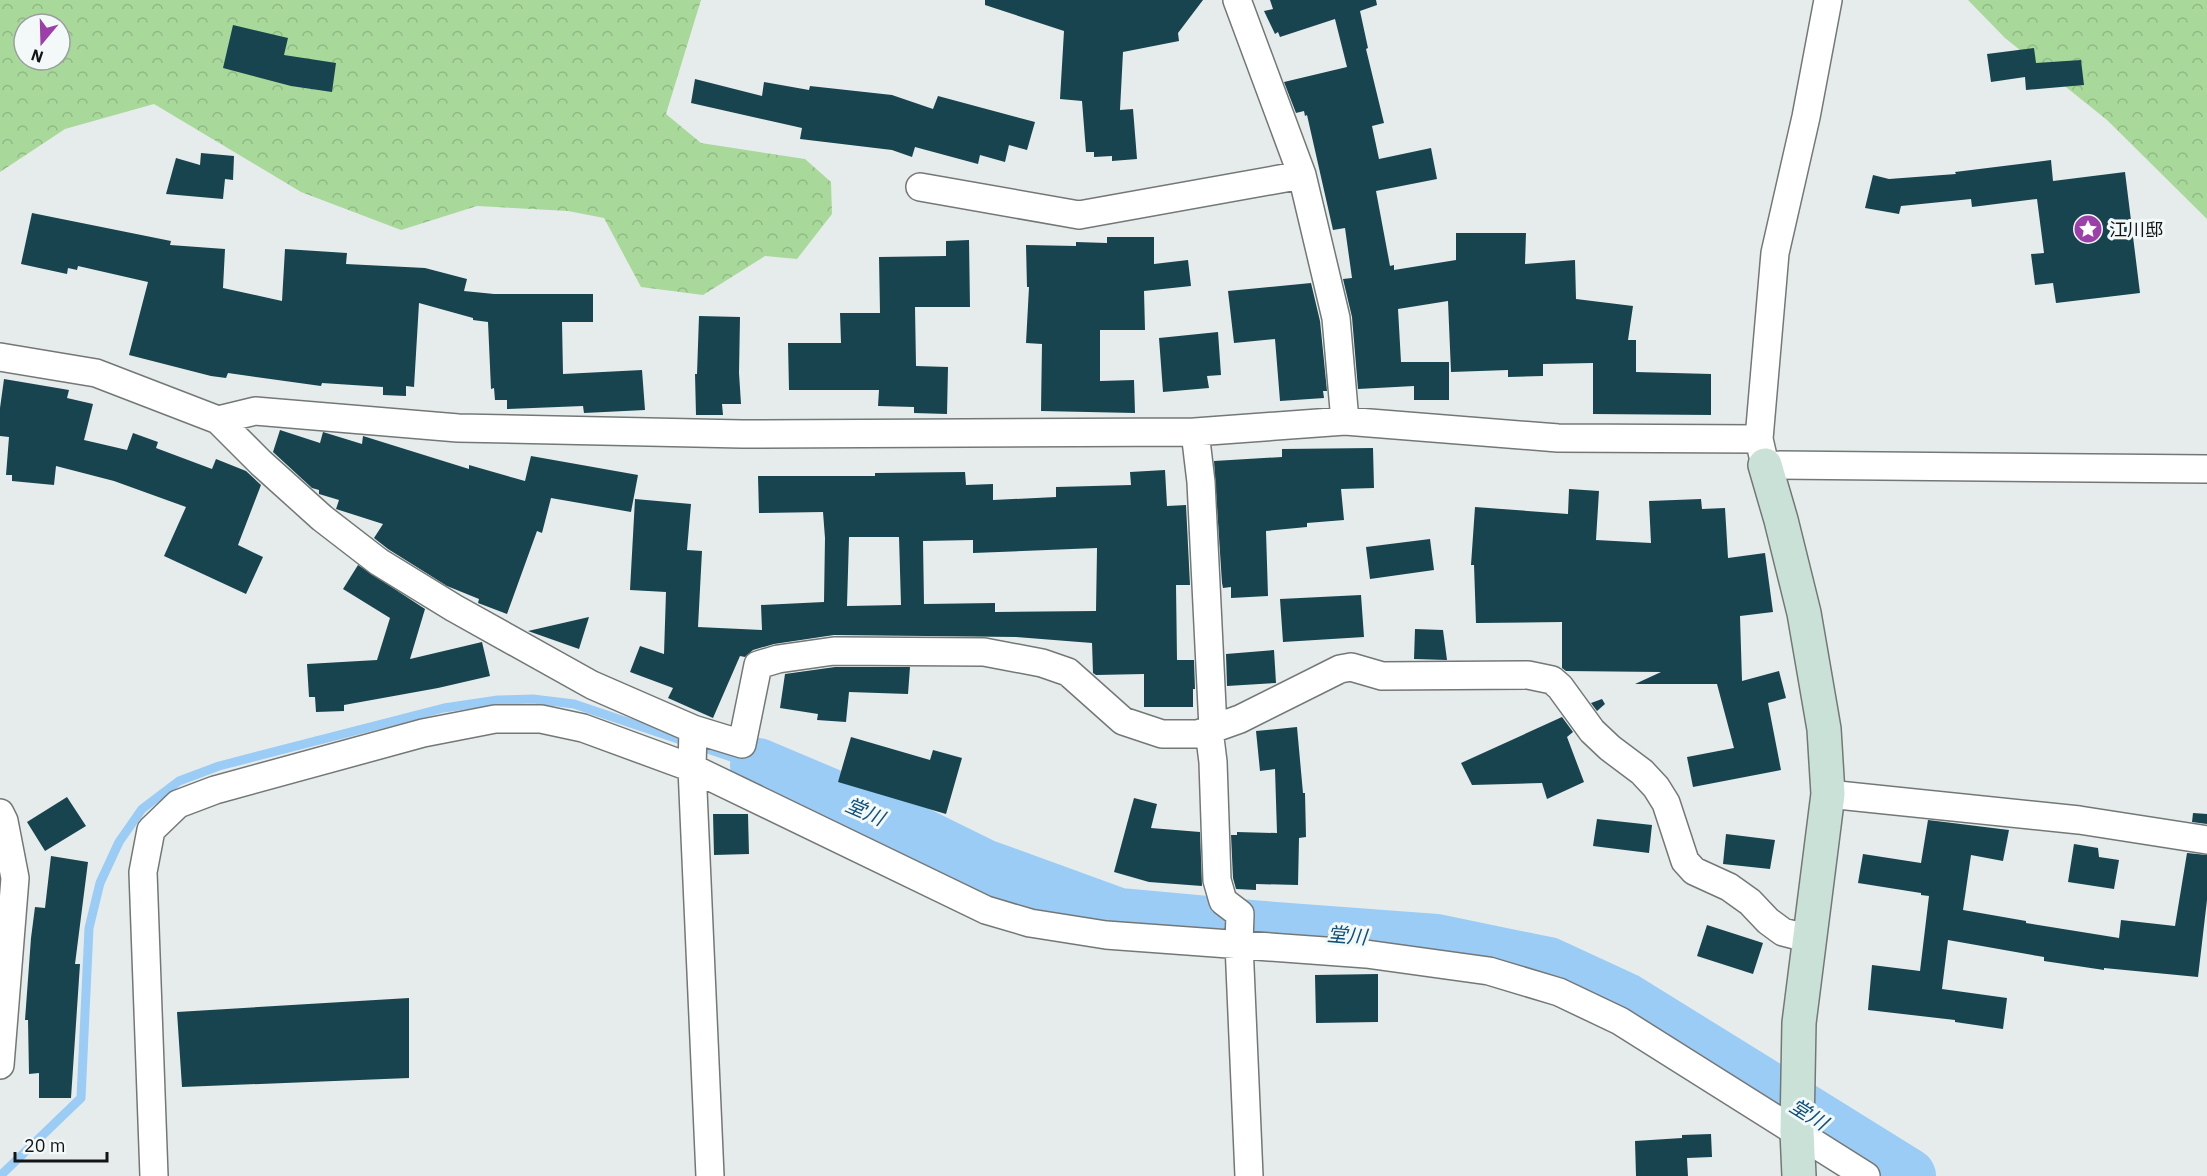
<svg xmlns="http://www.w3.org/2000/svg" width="2207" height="1176" viewBox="0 0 2207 1176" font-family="'IBM Plex Sans','Noto Sans JP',sans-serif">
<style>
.forest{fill:url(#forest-crowns);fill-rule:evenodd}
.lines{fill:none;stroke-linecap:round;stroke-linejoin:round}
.stream{stroke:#9bccf5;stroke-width:9}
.river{stroke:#9bccf5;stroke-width:56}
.building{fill:#184450;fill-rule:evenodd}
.street-casing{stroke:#737877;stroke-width:30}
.secondary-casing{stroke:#737877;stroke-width:36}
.street{stroke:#fff;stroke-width:27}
.secondary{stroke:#c9e1d7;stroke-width:33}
.labels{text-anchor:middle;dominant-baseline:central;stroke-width:6;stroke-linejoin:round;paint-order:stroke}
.poi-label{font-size:18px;fill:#131515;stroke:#f3f9f9;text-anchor:start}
.water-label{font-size:20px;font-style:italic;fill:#0e507b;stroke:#f3f9f9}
</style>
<defs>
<pattern id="forest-crowns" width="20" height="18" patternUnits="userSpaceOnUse" patternTransform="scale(1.5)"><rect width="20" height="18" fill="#a8d99a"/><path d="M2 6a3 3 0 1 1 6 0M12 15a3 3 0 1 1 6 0" fill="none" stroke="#90b984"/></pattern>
</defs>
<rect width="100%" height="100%" fill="#e6eceb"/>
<path class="forest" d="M0,0H701L666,114L701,143L805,159L831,182L832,214L797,259L765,256L703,295L641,287L604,218L568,211L477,206L401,230L301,192L154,104L65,129L0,172ZM24,24H60V60H24Z
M1968,0H2207V219L2107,120L2005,38Z"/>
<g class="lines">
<path class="stream" d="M0,1176L81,1098L89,928L100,883L119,842L142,809L179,781L219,766L444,708L498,700L533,699L574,704L758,766"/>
<path class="river" d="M758,766L907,829L984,867L1119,916L1250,928L1436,942L1548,965L1626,1001L1908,1176"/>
</g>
<path class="building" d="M985,0H1203L1178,33L1179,41L1123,52L1120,110L1133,109L1137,159L1112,161V156L1094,157V152H1086L1082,101L1060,99L1064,31L985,5Z
M1270,0H1376L1377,5L1360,11L1368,48L1366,49L1384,123L1372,126L1379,159L1431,148L1437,179L1376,191L1390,266L1394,265V270L1456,260V233H1526L1525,264L1575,260L1576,299L1633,306L1628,340H1636V372L1711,374V415L1593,414V363L1543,364V376L1508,377V370L1451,372L1448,301L1398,309L1401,362H1449V400H1414V386L1358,389L1352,317L1343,279L1352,278L1345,228L1333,230L1307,115L1305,116L1304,111L1296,113L1284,82L1347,67L1335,19L1280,37L1278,32L1275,34L1264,11L1273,9Z
M233,25L288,38L284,55L336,63L332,92L291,86L223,68Z
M2034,48L2036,63L2081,60L2084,85L2026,90L2025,77L1991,82L1987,54Z
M695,79L762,96L764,82L809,90L810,86L892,95L933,109L938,96L1035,122L1027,150L1009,145L1005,162L980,155L978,164L915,147L912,157L892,150L800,139L802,128L691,103Z
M201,153L234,156L233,180L225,179L223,199L166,194L176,158L200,165Z
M2051,160L2053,181L2125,172L2140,293L2056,303L2053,283L2035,285L2031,254L2044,253L2037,199L1972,207L1971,199L1901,206L1899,214L1865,208L1873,175L1889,179L1956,174L1955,172Z
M32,213L171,241L170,245L225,249L223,288L282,301L285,249L347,253L346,264L425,268L467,279L464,291L494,294H593V322H562L563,374L642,370L645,410L584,413L583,406L507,409V400H495L494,388L491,389L488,322L473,320V318L419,303L414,387L406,386V396L383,395V387L322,383L321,386L228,373L226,378L211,376L129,355L148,282L78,266L77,270L68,268L67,274L21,264Z
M1107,237H1154V264L1188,260L1191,286L1144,291L1145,330H1100V381L1134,380L1135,413L1041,411L1042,344L1026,343L1029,287H1027L1026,245L1076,246V242L1107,243Z
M969,240L970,307H915L916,366L948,367L947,414L914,413V407L878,406L879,390H789L788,343H841L840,313H880L879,257L946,256V241Z
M1311,283L1320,321L1327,391H1323L1324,398L1280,401L1275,339L1234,343L1228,291Z
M699,316L740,317L739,373L741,404H722L723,415H696L695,374H697Z
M1218,332L1221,375L1207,376L1209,388L1163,392L1159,338Z
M4,379L69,390L67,398L93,404L84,440L127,450L133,433L158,442L156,448L212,469L216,459L246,471L261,485L238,545L263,557L246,594L164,556L186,507L114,481L56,466L54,485L12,481V475H6L9,437L0,436V408Z
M280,430L320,443L323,432L362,444L363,436L469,469V465L525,481L531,456L638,475L631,512L551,498L542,533L537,531L507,614L478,603L479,599L447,586L388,549L374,538L383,524L336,509L339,500L319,494V490L312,488L273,452Z
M1373,448L1374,488L1341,489L1344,520L1307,523V527L1266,531L1268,596L1231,598V587L1223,588L1222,583L1214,461L1282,457V449Z
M1165,470L1167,506L1186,505L1190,585H1176L1177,660H1194L1195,689H1193V707H1144V674L1096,675L1093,673L1092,643L1016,637L834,635L774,644L753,650L745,657L740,656L713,718L668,698L673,688L630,672L640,646L664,654L666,592L630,590L635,499L691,504L687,550L702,551L698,627L762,630L761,605L824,602L825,538L823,512L759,513L758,476H875V473L965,472L966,485L993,484V500L1056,497V487L1131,485L1130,472ZM849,537H899L901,605L847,606ZM973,540V553L1097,548L1096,611L995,612V603L924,604L923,541Z
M1569,489L1599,491L1596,540L1651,543L1649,501L1701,499L1702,509L1725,508L1728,558L1765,553L1773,612L1740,616L1742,681L1779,671L1786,698L1768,703L1781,770L1693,787L1687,757L1734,748L1717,684H1635L1661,672L1566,671L1562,668V622L1476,623L1474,565H1471L1475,507L1568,514Z
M1430,539L1434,570L1370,579L1366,547Z
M358,565L425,609L410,659L482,642L490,676L438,688L344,705V711L316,712L315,697H309L307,664L377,660L390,618L343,589Z
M1361,595L1364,637L1283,642L1280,599Z
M589,617L579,649L528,631Z
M1415,629L1443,630L1447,660L1414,659Z
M1274,650L1276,683L1227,686L1226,654Z
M835,667H910L908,694L849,692L846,722L817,720L818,714L780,708L785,674Z
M1602,699L1605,704L1597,711L1591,703Z
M1562,717L1573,732L1567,737L1584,782L1547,799L1542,783L1472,785L1461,763Z
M1297,727L1303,793H1305L1306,837L1299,838L1298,885L1256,884V890L1236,889L1233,878L1231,835H1237V832L1277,833L1275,769L1260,771L1256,731Z
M851,737L930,760L933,750L962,758L946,814L838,782Z
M67,797L86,826L45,851L27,822Z
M1134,798L1157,804L1151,828L1200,832L1202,886L1149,882L1114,872Z
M2193,813L2207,814V824L2192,822Z
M713,814H748L749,854L714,855Z
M1597,819L1652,825L1649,853L1593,846Z
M1928,820L2009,830L2003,861L1971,855L1963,910L2026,921V923L2119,938L2121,920L2175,926L2187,853L2207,855V900L2198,977L2104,968V970L2044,961V957L1948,940L1942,989L2007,998L2003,1029L1955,1022V1020L1868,1010L1872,965L1920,971L1929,896L1921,895V893L1858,883L1863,854L1921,863Z
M1726,834L1775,840L1770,869L1723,864Z
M2074,844L2098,848L2099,857L2119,860L2114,889L2068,882Z
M51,856L88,862L75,964H80L71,1098H39V1073L29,1074L28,1020H25L31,938L35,907L45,908Z
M1707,925L1763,943L1753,974L1697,956Z
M1378,974V1022L1316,1023L1315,975Z
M409,998V1078L182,1087L177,1012Z
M1711,1134L1712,1157L1687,1158L1688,1176H1636L1635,1141L1682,1138V1135Z"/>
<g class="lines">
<g class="street-casing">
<path id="street" d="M1237,0L1302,175L1336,318L1345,421
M1828,0L1806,117L1775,253L1759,439L1765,465L2207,469
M920,187L1079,215L1302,175
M0,357L96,373L218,420L261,463L322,518L379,562L454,608L592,685L693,729L692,768L710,1176
M218,420L255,411L458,428L742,434L1195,432L1345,421L1558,438L1759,439
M1195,432L1201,482L1213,728
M693,729L742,744L758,665L778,659L834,651L984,652L1042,663L1068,672L1123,721L1162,734H1198L1240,719L1340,669L1351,667L1382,676L1528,675L1552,680L1560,687L1592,731L1610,748L1642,772L1656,787L1666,803L1685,861L1694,871L1729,887L1750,902L1768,921L1783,932L1810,939
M1209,730L1213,762L1217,880L1223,901L1240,914L1239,944L1249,1176
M1828,794L2079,820L2207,840
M0,813L4,821L15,878L0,1065
M154,1176L143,872L151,830L178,804L215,790L423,733L495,719H541L583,728L692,768L986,910L1030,923L1106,935L1366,954L1489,971L1559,992L1620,1021L1866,1176"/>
</g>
<g class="secondary-casing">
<path id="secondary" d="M1765,465L1781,520L1804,613L1824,729L1828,794L1799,1023L1797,1131L1799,1176"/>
</g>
<use href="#street" class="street"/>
<use href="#secondary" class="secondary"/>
</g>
<defs>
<g id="sight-disc" transform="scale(1.5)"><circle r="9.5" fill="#9d3fa9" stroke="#f3f9f9"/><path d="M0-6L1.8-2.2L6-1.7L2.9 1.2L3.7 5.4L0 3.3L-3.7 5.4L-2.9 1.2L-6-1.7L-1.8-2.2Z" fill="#fff"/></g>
</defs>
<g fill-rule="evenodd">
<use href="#sight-disc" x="2088" y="229"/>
</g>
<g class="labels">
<g class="poi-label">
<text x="2109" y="229">江川邸</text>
</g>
<g class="water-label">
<text transform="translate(865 811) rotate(23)">堂川</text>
<text transform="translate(1347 935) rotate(5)">堂川</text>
<text transform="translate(1809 1114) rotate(32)">堂川</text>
</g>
</g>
<g transform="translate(42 42) rotate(199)"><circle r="28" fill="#f3f9f9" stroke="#999e9e" stroke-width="1.5"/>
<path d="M0-4.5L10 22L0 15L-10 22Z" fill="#9d3fa9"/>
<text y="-9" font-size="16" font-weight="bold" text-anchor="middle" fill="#131515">N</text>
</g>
<path d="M15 1152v9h92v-9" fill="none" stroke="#131515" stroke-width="3"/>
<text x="24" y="1152" font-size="18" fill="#131515" stroke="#f3f9f9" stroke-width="4.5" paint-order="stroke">20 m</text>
</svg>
